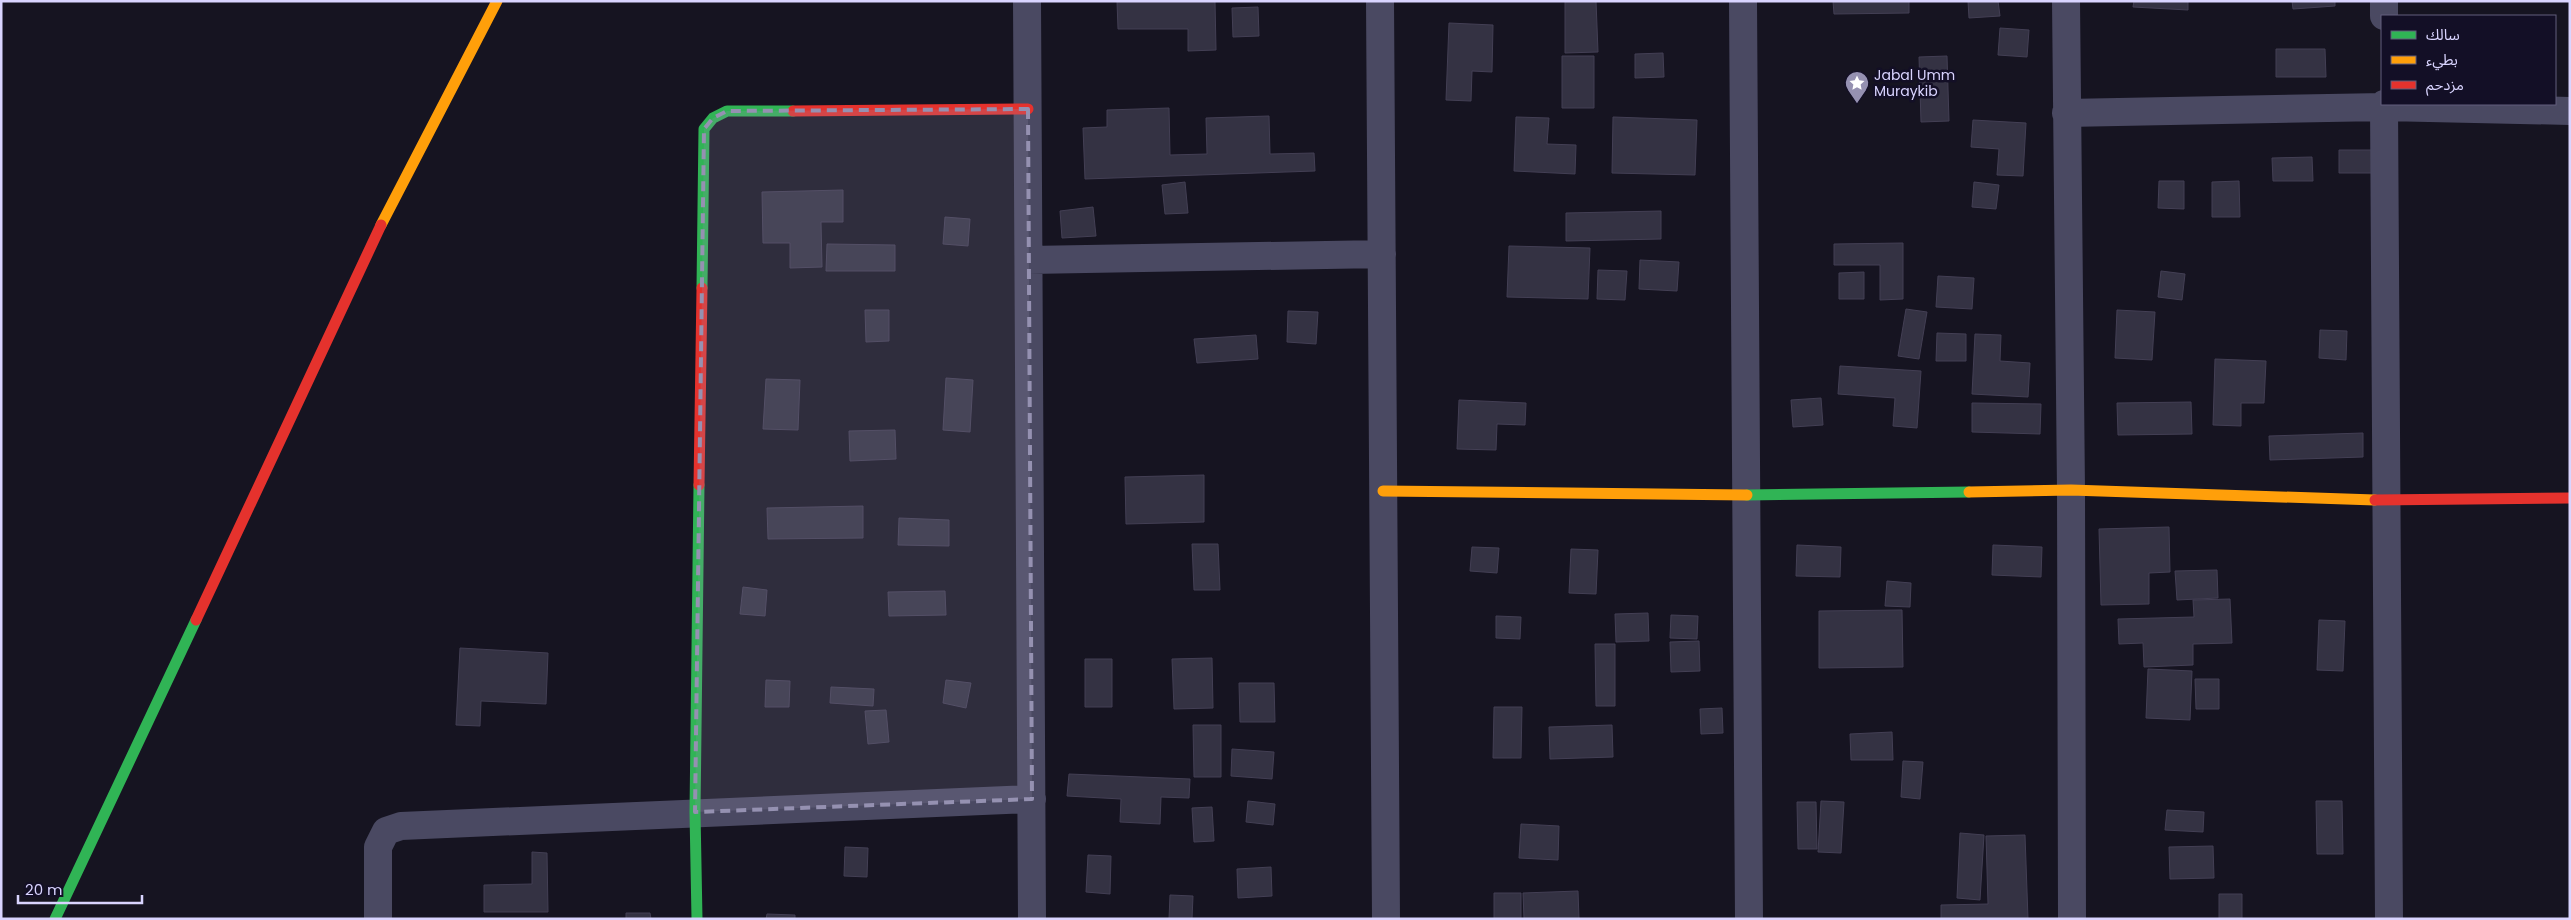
<svg xmlns="http://www.w3.org/2000/svg" width="2571" height="920" viewBox="0 0 2571 920" font-family="Poppins,'Noto Sans Arabic',sans-serif">
<style>
.building{fill:#343243;stroke:#433f54}
.lines{fill:none;stroke-linecap:round;stroke-linejoin:round}
.street{stroke:#4a4962;stroke-width:28}
.fast{stroke:#30b455;stroke-width:11}
.slow{stroke:#ff9f0a;stroke-width:11}
.jam{stroke:#e5322d;stroke-width:11}
.marked{fill:#9591b1;fill-opacity:0.2;stroke:#9591b1;stroke-width:4;stroke-dasharray:10 6;stroke-linejoin:round}
.labels{text-anchor:middle;dominant-baseline:central;stroke-width:5;stroke-linejoin:round;paint-order:stroke}
.poi-label{font-size:14px;fill:#d9d4ff;stroke:#130f26;text-anchor:start}
</style>
<rect width="100%" height="100%" fill="#161421"/>
<path class="building" d="M1117,1H1215L1216,50L1188,51V29H1118Z
M1565,1H1596L1598,52L1565,53Z
M1833,1H1909V13L1834,14Z
M1968,1H1998L2000,16L1969,18Z
M2134,1H2188V10L2133,7Z
M2292,1H2335V6L2293,9Z
M1258,7L1259,36L1233,37L1232,8Z
M1449,23L1493,25L1492,72L1472,71L1471,101L1446,100Z
M2000,28L2029,30L2027,57L1998,55Z
M2276,49H2325L2326,77H2276Z
M1663,53L1664,77L1635,78V54Z
M1562,56H1594V108H1562Z
M1947,56L1949,121L1921,122L1919,57Z
M1169,108L1170,155L1207,154L1206,118L1269,116L1270,154L1314,153L1315,171L1085,179L1083,128L1107,127V110Z
M1516,117L1549,118L1547,144L1576,145L1575,174L1514,171Z
M1613,117L1697,120L1695,175L1612,173Z
M1973,120L2026,123L2023,176L1997,175L1999,149L1971,147Z
M2339,150H2382V173H2339Z
M2312,157L2313,181H2273L2272,158Z
M2159,181H2184V209L2158,208Z
M2239,181L2240,217H2212V182Z
M1185,182L1188,213L1165,214L1162,185Z
M1974,182L1999,185L1996,209L1972,207Z
M843,190V222H821L822,267L790,268V243H763L762,192Z
M1093,207L1096,236L1062,238L1060,211Z
M1661,211V239L1566,241V213Z
M945,217L970,219L968,246L943,244Z
M1903,243V299L1880,300V265H1834V244Z
M827,244L895,245V271H826Z
M1509,246L1590,248L1588,299L1507,297Z
M1640,260L1679,262L1677,291L1639,289Z
M1598,270L1627,271L1625,300L1597,299Z
M2161,271L2185,274L2182,300L2158,297Z
M1864,272V299H1839V273Z
M1938,276L1974,278L1972,309L1936,307Z
M1906,309L1927,312L1919,359L1898,356Z
M865,310H889V341L866,342Z
M2117,310L2155,312L2152,360L2115,358Z
M1288,311L1318,312L1316,344L1287,342Z
M2320,330L2347,331L2346,360L2319,358Z
M1937,333L1966,334V361H1936Z
M1975,334L2001,335L2000,361L2030,363L2028,397L1972,394Z
M1256,335L1258,359L1197,363L1194,339Z
M2215,359L2266,361L2264,403H2241V426L2213,425Z
M1840,366L1921,371L1917,428L1893,426L1895,398L1838,394Z
M946,378L973,380L970,432L943,430Z
M766,379L800,380L798,430L763,429Z
M1821,398L1823,425L1793,427L1791,400Z
M1459,400L1526,403L1525,425L1497,424L1496,450L1457,449Z
M2191,402L2192,434L2118,435L2117,403Z
M1972,403L2041,404L2040,434L1972,432Z
M895,430L896,459L850,461L849,431Z
M2363,433V457L2270,460L2269,436Z
M1204,475V522L1126,524L1125,477Z
M863,506V538L768,539L767,508Z
M899,518L949,520V546L898,545Z
M2169,527L2170,572L2149,573V604L2101,605L2099,529Z
M1192,544H1218L1220,590H1194Z
M1797,545L1841,547L1840,577L1796,576Z
M1993,545L2042,547L2041,577L1992,575Z
M1472,547L1499,548L1497,573L1470,571Z
M1571,549L1598,550L1596,594L1569,593Z
M2217,570L2218,598L2177,600L2175,571Z
M1887,581L1911,583L1910,607L1885,606Z
M743,587L767,590L765,616L740,614Z
M945,591L946,615L889,616L888,592Z
M2230,599L2232,643L2193,644V665L2144,667L2143,643L2119,644L2118,619L2194,617L2193,600Z
M1902,610L1903,667L1819,668V611Z
M1648,613L1649,641L1616,642L1615,614Z
M1671,615L1698,616L1697,639L1670,638Z
M1496,616L1521,617L1520,639L1496,638Z
M2319,620L2345,621L2343,671L2317,670Z
M1699,641L1700,671L1671,672L1670,642Z
M1595,644H1615V706H1596Z
M460,648L548,653L546,704L481,701L480,726L456,725Z
M1212,658L1213,708L1174,709L1172,659Z
M1085,659H1112V707H1085Z
M2148,669L2192,671L2190,720L2146,718Z
M2195,679H2219V709H2196Z
M766,680L790,681L789,707H765Z
M946,680L971,683L966,708L943,703Z
M1239,683H1274L1275,722H1240Z
M831,687L874,689L873,706L830,703Z
M1494,707H1522L1521,758H1493Z
M1722,708L1723,733L1701,734L1700,709Z
M886,710L889,742L868,744L865,711Z
M1193,725H1221V777H1194Z
M1612,725L1613,757L1550,759L1549,727Z
M1892,732L1893,760H1851L1850,734Z
M1232,749L1274,752L1272,779L1231,776Z
M1903,761L1923,762L1920,799L1901,797Z
M1069,774L1190,779L1189,798L1161,797L1160,824L1120,822L1121,799L1067,796Z
M1248,801L1275,804L1273,825L1246,822Z
M1821,801L1844,802L1841,853L1818,852Z
M2316,801H2342L2343,854H2317Z
M1797,802H1816L1817,849H1798Z
M1212,807L1214,841L1194,842L1192,808Z
M2167,810L2204,812L2203,832L2165,830Z
M1521,824L1559,826L1558,860L1519,858Z
M1960,833L1984,835L1980,900L1957,898Z
M2025,835L2028,919H1941V905L1988,904L1986,836Z
M2213,846L2214,878L2170,879L2169,847Z
M845,847L868,848L867,877L844,876Z
M532,852L547,853L548,912H484V885L532,884Z
M1088,855L1111,856L1110,894L1086,892Z
M1271,867L1272,896L1238,898L1237,869Z
M1578,891L1579,919H1524L1523,893Z
M1494,893H1521V919H1494Z
M2219,894H2242V918H2219Z
M1170,895L1193,896L1192,919H1169Z
M626,913H650L651,919H626Z
M767,914L795,915V919H766Z"/>
<g class="lines">
<path class="street" d="M1027,1L1032,919
M1380,1L1386,919
M1743,1L1749,919
M2066,1L2071,490L2072,919
M2384,1V16
M2384,104L2389,919
M2066,113L2384,107L2570,111
M1029,260L1382,254
M378,919V847L386,831L401,826L1032,799"/>
<path class="fast" d="M702,288L704,129L713,118L727,111H793
M1747,495L1969,492
M55,919L196,620
M697,919L695,812L699,485"/>
<path class="slow" d="M381,225L497,1
M1383,491L1747,495
M1969,492L2071,490L2375,500"/>
<path class="jam" d="M793,111L1028,109
M699,485L702,288
M2375,500L2570,498
M196,620L381,225"/>
</g>
<path class="marked" d="M1028,109L1032,799L695,812L704,129L713,118L727,111Z"/>
<defs>
<g id="sight-pin" transform="scale(1.25)"><path d="M0 17L-7.5 6A9.5 9.5 0 1 1 7.5 6Z" fill="#9591b1" stroke="#130f26"/><path d="M0-6L1.8-2.2L6-1.7L2.9 1.2L3.7 5.4L0 3.3L-3.7 5.4L-2.9 1.2L-6-1.7L-1.8-2.2Z" fill="#fff"/></g>
</defs>
<g fill-rule="evenodd">
<use href="#sight-pin" x="1857" y="83"/>
</g>
<g class="labels">
<g class="poi-label">
<text x="1874" y="75">Jabal Umm<tspan x="1874" dy="16">Muraykib</tspan></text>
</g>
</g>
<rect width="2571" height="920" fill="none" stroke="#d9d4ff" stroke-width="5"/>
<rect x="2381" y="15" width="175" height="90" fill="#130f26" stroke="#625e7d"/>
<rect x="2391" y="31" width="25" height="8" fill="#30b455" stroke="#625e7d"/>
<text x="2426" y="40" font-size="15" fill="#d9d4ff">سالك</text>
<rect x="2391" y="56" width="25" height="8" fill="#ff9f0a" stroke="#625e7d"/>
<text x="2426" y="65" font-size="15" fill="#d9d4ff">بطيء</text>
<rect x="2391" y="81" width="25" height="8" fill="#e5322d" stroke="#625e7d"/>
<text x="2426" y="90" font-size="15" fill="#d9d4ff">مزدحم</text>
<path d="M18 895v8h124v-8" fill="none" stroke="#d9d4ff" stroke-width="2.5"/>
<text x="25" y="895" font-size="15" fill="#d9d4ff" stroke="#130f26" stroke-width="4" paint-order="stroke">20 m</text>
</svg>
